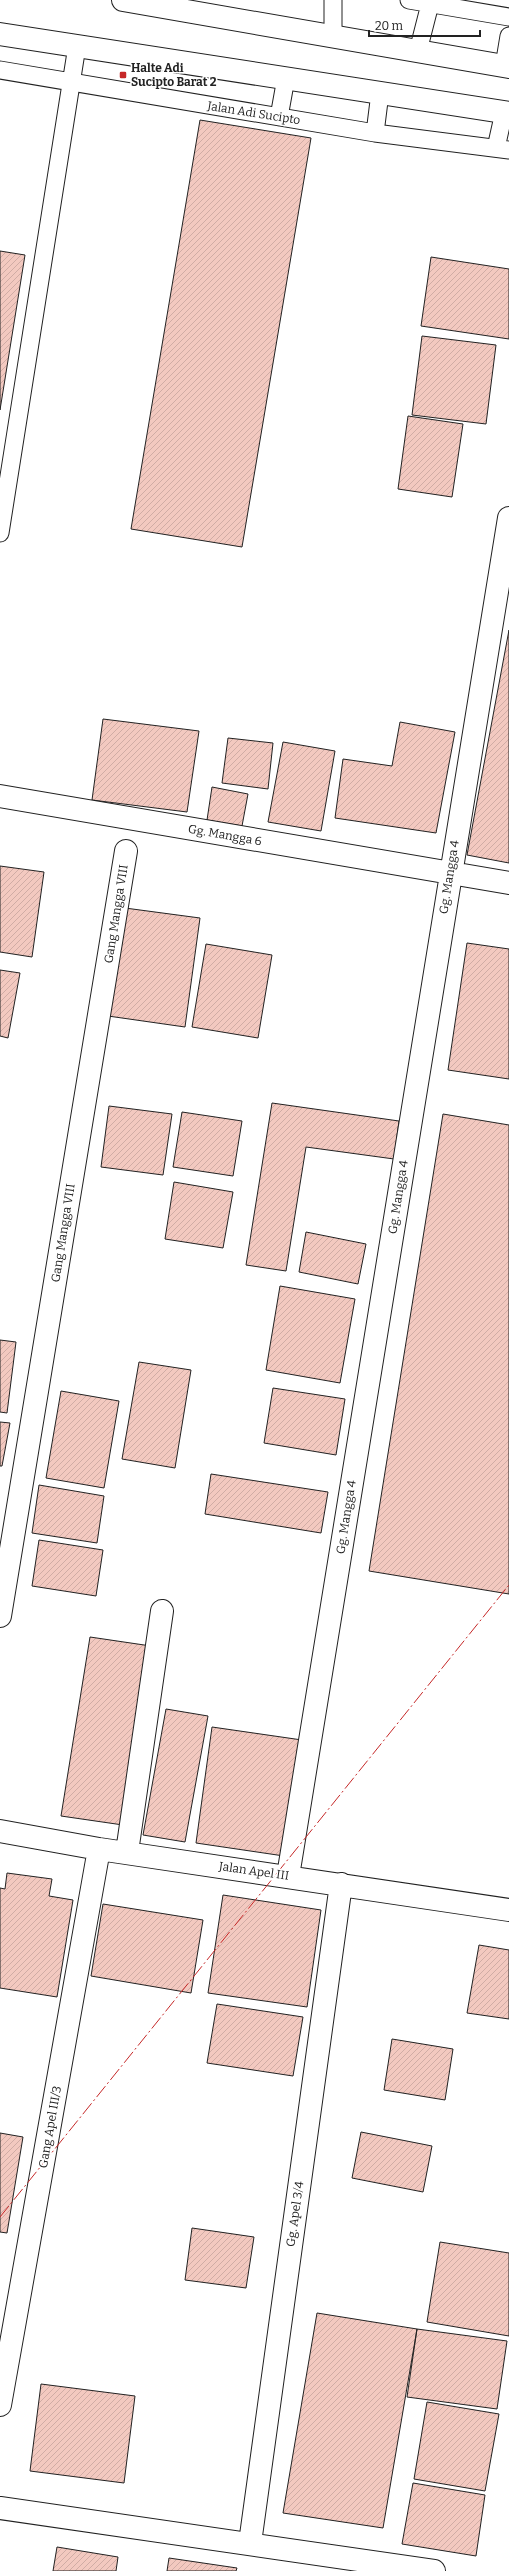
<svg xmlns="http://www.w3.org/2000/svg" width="509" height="2571" viewBox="0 0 509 2571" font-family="Bitter,serif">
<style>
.building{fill:url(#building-hatch);stroke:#222}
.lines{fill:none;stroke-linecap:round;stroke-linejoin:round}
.lane-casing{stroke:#222;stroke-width:19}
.street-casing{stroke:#222;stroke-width:24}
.highway-casing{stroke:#222;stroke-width:24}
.lane{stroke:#fff;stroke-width:17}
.street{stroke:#fff;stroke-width:22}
.highway{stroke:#fff;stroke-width:22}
.power{stroke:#c62828;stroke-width:1;stroke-dasharray:14 3 2 3;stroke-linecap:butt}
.poi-dot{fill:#c62828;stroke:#fff;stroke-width:1.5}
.labels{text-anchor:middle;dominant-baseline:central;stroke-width:3;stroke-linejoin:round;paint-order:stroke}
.poi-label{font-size:12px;font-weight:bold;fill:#222;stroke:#fff;text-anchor:start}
.street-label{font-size:12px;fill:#222;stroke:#fff}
</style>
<defs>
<pattern id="building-hatch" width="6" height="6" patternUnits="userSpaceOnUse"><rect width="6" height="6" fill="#f3c9c0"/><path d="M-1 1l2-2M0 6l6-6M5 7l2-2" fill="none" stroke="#d0aca5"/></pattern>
</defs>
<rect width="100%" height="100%" fill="#fff"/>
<path class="building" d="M200,120L311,138L242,547L131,529Z
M0,251L25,255L0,410Z
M431,257L509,269V339L421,326Z
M422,336L496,345L486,424L412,415Z
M408,416L463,424L452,497L398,489Z
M509,630V863L467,855Z
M103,719L199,731L187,812L92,800Z
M400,722L455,732L436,833L335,818L343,759L392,766Z
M228,738L273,743L268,789L222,783Z
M283,742L335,751L321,831L268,822Z
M212,787L248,794L242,826L207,820Z
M0,866L44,872L32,957L0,952Z
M125,908L200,918L185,1027L108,1016Z
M467,943L509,949V1079L448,1070Z
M206,944L272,955L258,1038L192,1027Z
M0,970L20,973L8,1038L0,1036Z
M272,1103L399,1121L394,1159L306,1147L286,1271L246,1265Z
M109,1106L172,1114L163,1175L101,1167Z
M182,1112L242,1121L233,1176L173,1167Z
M443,1114L509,1125V1594L369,1571Z
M174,1182L233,1192L223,1248L165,1239Z
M306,1232L366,1244L358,1284L299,1272Z
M280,1286L355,1299L340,1383L266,1370Z
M0,1340L16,1342L7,1413L0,1412Z
M139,1362L191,1370L175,1468L122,1459Z
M273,1388L345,1399L336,1455L264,1443Z
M61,1391L119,1401L104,1488L46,1478Z
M0,1422L10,1423L2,1466H0Z
M211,1474L328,1492L321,1533L205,1514Z
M39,1485L104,1496L97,1543L32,1533Z
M39,1540L103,1550L96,1596L32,1586Z
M90,1637L151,1646L123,1825L61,1816Z
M166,1709L208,1716L185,1842L143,1835Z
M212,1727L302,1740L284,1856L196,1843Z
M7,1873L52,1879L49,1896L73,1900L57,1997L0,1988V1888L5,1889Z
M223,1895L321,1910L307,2007L208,1993Z
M103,1904L203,1920L191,1993L91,1976Z
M479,1945L509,1950V2019L467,2013Z
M217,2004L303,2017L293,2076L207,2063Z
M392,2039L453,2049L445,2100L384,2090Z
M361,2132L432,2146L423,2192L352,2178Z
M0,2133L23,2137L7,2233L0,2232Z
M192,2228L254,2237L246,2288L185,2280Z
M440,2242L509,2253V2336L427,2322Z
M317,2313L417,2329L383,2528L283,2513Z
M417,2329L507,2341L497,2409L407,2397Z
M41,2384L135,2396L124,2483L30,2471Z
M427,2402L499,2414L485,2491L414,2479Z
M413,2483L485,2495L476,2556L402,2544Z
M57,2547L118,2557L116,2571H53Z
M169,2558L237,2568L236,2571H167Z"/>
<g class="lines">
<g class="lane-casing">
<path id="lane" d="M333,0V36
M409,0L509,17
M418,51L430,4
M504,66L509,36
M0,70L375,133L509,150
M279,117L286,78
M375,133L380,93
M496,148L504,112
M0,533L77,46"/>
</g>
<g class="street-casing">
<path id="street" d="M0,796L509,883
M0,1616L126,851
M0,1831L99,1849L509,1910
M127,1852L162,1611
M288,1876L509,518
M0,2405L99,1849
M0,2508L434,2571
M250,2543L341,1884"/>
</g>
<g class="highway-casing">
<path id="highway" d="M123,0L509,67
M0,34L509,113"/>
</g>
<use href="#lane" class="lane"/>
<use href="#street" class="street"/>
<use href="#highway" class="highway"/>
<path class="power" d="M0,2217L509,1585"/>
</g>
<rect class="poi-dot" x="119" y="71" width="8" height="8" rx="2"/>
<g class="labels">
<g class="poi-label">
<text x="131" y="68">Halte Adi<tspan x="131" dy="14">Sucipto Barat 2</tspan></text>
</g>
<g class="street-label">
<text transform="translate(254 113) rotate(9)">Jalan Adi Sucipto</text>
<text transform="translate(225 835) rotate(10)">Gg. Mangga 6</text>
<text transform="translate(449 877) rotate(-81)">Gg. Mangga 4</text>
<text transform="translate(116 914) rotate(-81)">Gang Mangga VIII</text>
<text transform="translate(398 1197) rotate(-81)">Gg. Mangga 4</text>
<text transform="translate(63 1233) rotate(-81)">Gang Mangga VIII</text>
<text transform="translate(346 1517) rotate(-81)">Gg. Mangga 4</text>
<text transform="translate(254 1871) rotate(8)">Jalan Apel III</text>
<text transform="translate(50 2127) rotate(-80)">Gang Apel III/3</text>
<text transform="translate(295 2214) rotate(-82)">Gg. Apel 3/4</text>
</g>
</g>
<path d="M369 30v6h111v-6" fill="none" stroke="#222222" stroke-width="2"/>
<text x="375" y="30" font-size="12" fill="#222222" stroke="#ffffff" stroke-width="3" paint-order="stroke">20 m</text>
</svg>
